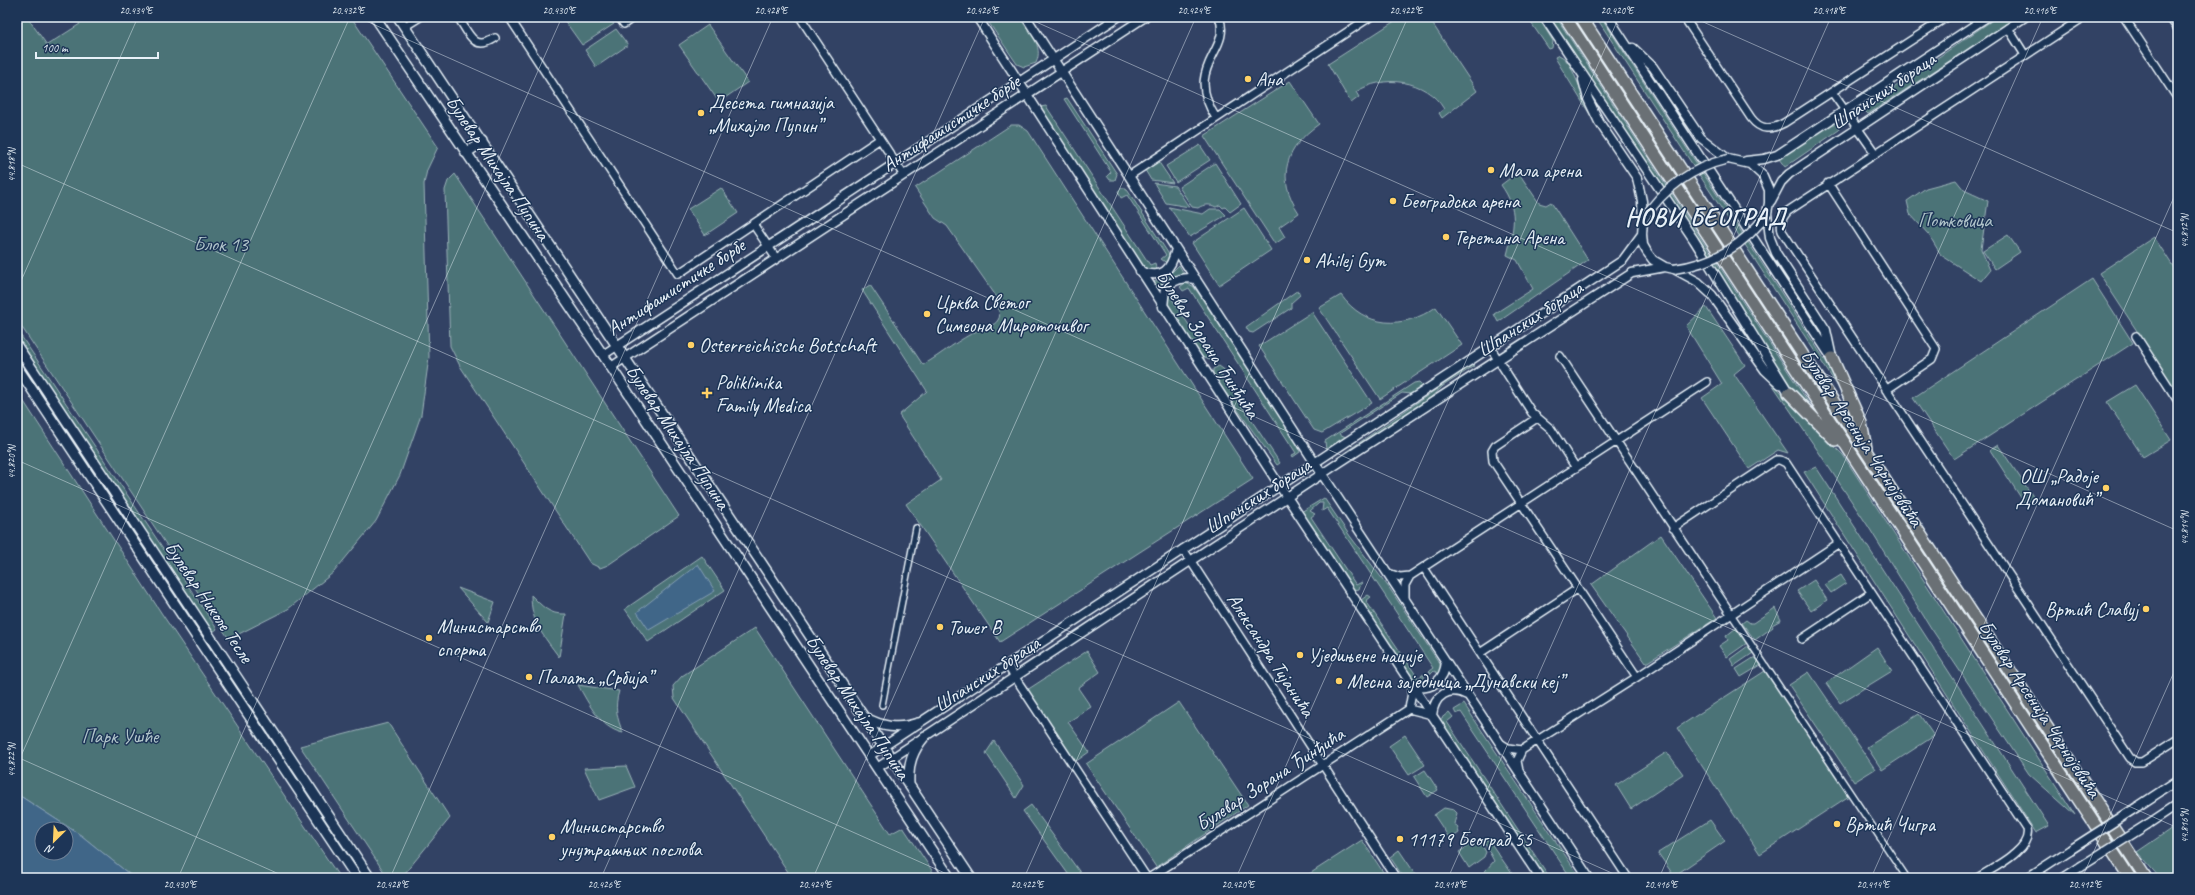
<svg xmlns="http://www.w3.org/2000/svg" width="2195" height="895" viewBox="0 0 2195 895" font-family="Caveat,sans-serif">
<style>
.green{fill:#4c7377;stroke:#9ab2b8}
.water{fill:#406688;stroke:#839eb5;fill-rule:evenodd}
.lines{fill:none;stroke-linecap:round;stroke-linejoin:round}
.pedestrian-casing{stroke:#e8f1f8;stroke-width:8}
.minor-casing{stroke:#e8f1f8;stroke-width:10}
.tertiary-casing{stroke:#e8f1f8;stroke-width:11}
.secondary-casing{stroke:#e8f1f8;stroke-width:12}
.trunk-casing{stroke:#e8f1f8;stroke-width:14}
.pedestrian{stroke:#1d3557;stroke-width:5}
.minor{stroke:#1d3557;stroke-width:7}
.tertiary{stroke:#1d3557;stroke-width:8}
.secondary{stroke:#1d3557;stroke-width:9}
.trunk{stroke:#6b7074;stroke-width:11}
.tertiary-bridge-casing{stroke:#e8f1f8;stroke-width:11;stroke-linecap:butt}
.tertiary-bridge{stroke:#1d3557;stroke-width:8}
.ticks{fill:none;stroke:#e8f1f8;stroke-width:1;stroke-opacity:0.45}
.poi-dot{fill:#ffd166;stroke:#1d3557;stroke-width:1.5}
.labels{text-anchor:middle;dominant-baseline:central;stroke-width:3;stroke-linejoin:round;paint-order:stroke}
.poi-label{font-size:20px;fill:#e8f1f8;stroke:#1d3557;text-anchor:start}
.street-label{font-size:20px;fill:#e8f1f8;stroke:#1d3557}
.park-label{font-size:20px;fill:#b1c5cb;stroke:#1d3557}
.district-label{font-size:24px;font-weight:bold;letter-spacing:1px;fill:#e8f1f8;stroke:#1d3557}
.neatline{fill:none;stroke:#e8f1f8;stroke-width:1.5}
.ticks-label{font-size:10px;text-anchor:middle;fill:#e8f1f8}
</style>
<rect width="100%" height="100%" fill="#324264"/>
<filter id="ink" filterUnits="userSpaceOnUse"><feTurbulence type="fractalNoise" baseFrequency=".025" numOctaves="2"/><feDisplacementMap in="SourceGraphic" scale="8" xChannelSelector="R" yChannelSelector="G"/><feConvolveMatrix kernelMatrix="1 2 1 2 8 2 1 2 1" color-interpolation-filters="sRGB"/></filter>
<g filter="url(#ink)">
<path class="green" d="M17,17H27L47,45L80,24L75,17H351L438,147L427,170L424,184L429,357L421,415L400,475L376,521L334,572L288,609L229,639L17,320Z
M562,17H609L614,24L582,45Z
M985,17H1020C1029,30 1044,46 1036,63L1024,67L1017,64Z
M1401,17H1428L1477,91L1442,118L1439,113L1444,109C1426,79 1383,74 1356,92L1359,97L1351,103L1328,64Z
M1527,17H1538L1553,41L1552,48L1549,49Z
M1549,17H1556L1812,408L1791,387Z
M1571,17H1578L2142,878H2135Z
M1596,17H1601L1827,363L1842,393Z
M1997,17H2017L1868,114L1863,109Z
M708,25L748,82L719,102L679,45Z
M616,29L628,45L596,67L585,50Z
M1559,55L1564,58L1570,65L1597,126L1557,61L1555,57Z
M1290,81L1319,124C1286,147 1275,177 1299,213L1279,227L1285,237L1275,244L1204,136Z
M1067,98L1117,174L1115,180H1110L1107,176L1111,172L1064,99Z
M1046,106L1150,265L1155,263L1157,271L1148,270L1141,263L1040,107Z
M1835,122L1839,130L1785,167L1779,159Z
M1011,125H1019L1028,131L1253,479L1000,642L906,504L941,480L899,415L927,391L862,290L870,285L923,365C942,354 959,339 979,330C985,326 994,327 998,320C1003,313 995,305 996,296L947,226L935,218L915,188Z
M1200,145L1210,160L1176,182L1166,166Z
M1158,161L1173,183L1151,180L1145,170Z
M1215,163L1241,204L1230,212L1225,207L1223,208L1220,205L1216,207C1210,204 1204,204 1198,208L1192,207L1179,187Z
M1518,172L1539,203L1546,205L1551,202L1588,260L1498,322L1494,314L1533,289L1517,260L1507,255C1514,227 1519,210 1501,185Z
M455,174L679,516L608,565L600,568L590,563L460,366L450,346L445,190L448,181Z
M1956,180L1964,190L1988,201L1981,249L1990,270L1981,281L1941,255L1929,235L1910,214L1907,201L1926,188Z
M1154,183L1175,186L1189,207L1166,203Z
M721,188L738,213L705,235L688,209Z
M1122,188H1126L1168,253L1170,258L1168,264L1161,259L1166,255L1127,195L1121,198L1118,191Z
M1169,207L1203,214L1210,209H1220L1226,215L1190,237Z
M1244,208L1271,250L1219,285L1192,243Z
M2008,235L2020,252L1995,269L1983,251Z
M2154,237L2178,274L2177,392L2099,273Z
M1179,265L1184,274L1168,280L1159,292L1153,282L1166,278Z
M2092,279L2133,343L1954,459L1913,398Z
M1185,283L1193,286L1199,294L1297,443L1300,452L1293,457L1292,455L1296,453L1189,288L1183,291L1180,287Z
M1298,290L1300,295L1291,303V308L1253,333L1249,332L1246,327Z
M1170,291L1173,292L1176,296L1172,299L1206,351L1211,349L1213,353L1210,360L1202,357L1169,306L1166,300Z
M1341,295C1365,328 1403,330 1436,307L1462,345L1380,399L1319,308Z
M1706,307L1745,365L1734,374L1788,453L1778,450L1749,469L1702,398L1722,384L1686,326Z
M1312,312L1372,403L1322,433L1314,430L1259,346Z
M17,330L217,629L213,632L17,339Z
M1473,364L1474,366L1443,386L1428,400L1335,461L1334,460Z
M1219,366L1226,371L1221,375L1280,463L1277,465L1213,375V369Z
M1770,381L1843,455L2075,815L2029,774L1931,628L1868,526L1816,448Z
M1419,382L1423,386L1411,394L1402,393L1339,434L1346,437L1326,450L1325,441L1414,383Z
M2135,385L2171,440L2143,457L2107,402Z
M17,391L162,614L340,878H134L82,836L17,794Z
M1998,445L2034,498L2025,504L1990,450Z
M1816,467L2049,826L2036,833L1804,472Z
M1324,498L1350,536L1390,589L1440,664L1441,670L1438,673L1434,671L1431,674L1429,671L1433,668L1327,508L1322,511L1323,503H1319L1310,511L1315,514L1311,517L1356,585L1362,582L1359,589L1355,590L1350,588L1301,512Z
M1661,535L1717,618L1646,663L1591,585Z
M702,556L725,590L648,642L625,609Z
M1841,575L1846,583L1831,593L1825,585Z
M1814,580L1827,600L1811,611L1797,591Z
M458,588L495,602L488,622Z
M531,595C542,606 549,615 566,614L559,657C543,635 531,623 531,595Z
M1368,595L1371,597L1366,601L1418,678L1424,674V682L1414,683L1361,605V600Z
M1775,608L1781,620L1772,625L1773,627L1755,640L1742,623L1746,620L1750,623H1753Z
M755,628L890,834L903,827L937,878H792L674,698L673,686L682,676Z
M1736,628L1747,643L1727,657L1719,646L1728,640L1726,636Z
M1748,646L1753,653L1734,666L1730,659Z
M1877,647L1892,671L1840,703L1826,683Z
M1087,651L1100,672L1078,688L1091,707L1068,722L1089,752L1075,762L1027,690Z
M1755,657L1761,665L1741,677L1736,669Z
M1765,671L1849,796L1760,854L1677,728Z
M1809,672L1875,769L1854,782L1789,685Z
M578,685L619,691C614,707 617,718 623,733C600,728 589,704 578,685Z
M1179,702L1248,805L1156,867L1086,764Z
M1464,704L1577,873V878H1571L1461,712L1456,714L1454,710Z
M1449,712L1453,717L1447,722L1550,878H1542L1438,721Z
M1919,714L1934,736L1882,770L1867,747Z
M388,723L450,818L401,878H388L300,746Z
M1405,735L1425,765L1409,775L1389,746Z
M994,741L1024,785L1016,798L986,753Z
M1667,752L1683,774L1631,809L1616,785Z
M626,766L635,787L599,800L584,768Z
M1425,770L1438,790L1427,797L1414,777Z
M1031,805L1084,878H1071L1023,811Z
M1444,808L1454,810L1457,813L1454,824L1457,826L1459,833L1450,839L1434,815Z
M1710,820L1725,841L1674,876L1658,853Z
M2178,824V878H2160L2137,852Z
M1488,839L1515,878H1479L1494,861L1484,842Z
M1362,840L1387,878H1303Z
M1474,842H1480L1486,852L1484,857L1469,868L1459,852Z
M1399,850L1418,878H1404L1390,857Z"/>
<path class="water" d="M698,564L715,591L649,630L637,612Z
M17,794L82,836L134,878H17ZM42,829H66V853H42Z"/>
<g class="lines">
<g class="pedestrian-casing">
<path id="pedestrian" d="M1731,614L1907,878
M882,705L916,528"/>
</g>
<g class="minor-casing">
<path id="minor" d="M458,17C469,34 474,52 495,38
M509,17L678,274L880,139
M619,17L624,24L634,17
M800,17L903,174
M1684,17L1751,118C1761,131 1771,130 1784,123L1947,17
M2084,17L1788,211C1782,218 1780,222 1782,231L2130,758L2136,762H2142L2178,739
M2124,17L2178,99
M404,27L420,17
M2008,28L2025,55
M1832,92L1875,153
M1216,118C1182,65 1233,52 1219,17
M1129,176L1370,17
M1828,183L1936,349L1932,359L1886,390
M753,224L776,258
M2136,336L2178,401
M1490,347L1532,413L1551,429L1576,468
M1560,356L1731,614
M1537,418L1495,446L1492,451L1493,461L1637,677
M1673,528L1776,460H1780L1786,463L2027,829C2032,850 1993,868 1977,878
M1183,549L1396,878
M1424,568L1628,878
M1388,573L1400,577L1410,576
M1405,598V585L1410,576L1707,382
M1802,639L1871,593
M1480,653L1577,589
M1007,665L1147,878
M1409,709L1432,715
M1500,743L1508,748L1522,750
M1519,771L1517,761L1522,750L1637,677L1839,543
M1149,878L1409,709L1413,687"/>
</g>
<g class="tertiary-casing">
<path id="tertiary" d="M977,17L1287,497L1540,878
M1026,17L1322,474L1589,878
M1544,17L1694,240L1789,393
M1608,17L1832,358
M2170,17L2178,28
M1633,48L1653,67L1701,138L1728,159L1750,164L1763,176L1769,190V203L1767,213L1770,238L1776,253L1826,330L1831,353
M1583,80L1588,99L1599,122L1637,178L1642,201L1643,220L1642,234L1643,245L1647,252L1653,260L1665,267L1674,269L1698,282L1712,295L1765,370L1780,384
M1746,161L1764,159L1777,155L1987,17
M1771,201L1781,182L1789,174L2025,17
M1140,271C1163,280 1171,270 1176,249
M1163,307L1165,288C1175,279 1183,277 1196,279
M603,355L1118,17
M611,367L1145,17
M1413,687C1432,690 1444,681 1446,662
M1432,715C1434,696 1449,685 1467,695
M869,756L1623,260L1642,234
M877,768L1334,466L1632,273L1665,267
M2137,807L2178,780
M2148,824L2178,804
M2027,878L2070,850
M2063,878L2080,867"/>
</g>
<g class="secondary-casing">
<path id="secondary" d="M375,17L603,355L950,878
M398,17L971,878
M466,153L482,142
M17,346L370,878
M17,367L357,878
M864,717C882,727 898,730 918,723
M909,784C908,764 912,751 925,736"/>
</g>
<g class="trunk-casing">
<path id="trunk" d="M1565,17L2130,878
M1581,17L2146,878
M1832,358L1861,423L1866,448
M1789,393L1835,440"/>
</g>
<use href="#pedestrian" class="pedestrian"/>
<use href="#minor" class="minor"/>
<use href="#tertiary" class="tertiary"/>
<use href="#secondary" class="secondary"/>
<use href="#trunk" class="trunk"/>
<g class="tertiary-bridge-casing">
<path id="tertiary-bridge" d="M1643,220C1662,189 1693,167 1728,159
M1674,269C1712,264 1746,245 1767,213
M2070,850L2137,807
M2080,867L2148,824"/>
</g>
<use href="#tertiary-bridge" class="tertiary-bridge"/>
</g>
</g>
<path class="ticks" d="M357,17L2178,828M1025,17L2178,531M1692,17L2178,233M17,163L1623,878M17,290L138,17M17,460L956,878M17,757L288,878M17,765L350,17M178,878L562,17M390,878L773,17M601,878L985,17M813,878L1196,17M1024,878L1408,17M1236,878L1619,17M1448,878L1831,17M1659,878L2043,17M1871,878L2178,188M2082,878L2178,663"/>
<g class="poi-dot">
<circle cx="1248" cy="79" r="4"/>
<circle cx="701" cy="113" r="4"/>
<circle cx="1491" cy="170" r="4"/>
<circle cx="1393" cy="201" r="4"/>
<circle cx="1446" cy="237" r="4"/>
<circle cx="1307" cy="260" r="4"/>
<circle cx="927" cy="314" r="4"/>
<circle cx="691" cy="345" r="4"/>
<path d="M705 387h4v4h4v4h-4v4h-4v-4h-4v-4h4z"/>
<circle cx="2106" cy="488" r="4"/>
<circle cx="2146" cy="609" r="4"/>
<circle cx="940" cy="627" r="4"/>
<circle cx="429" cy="638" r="4"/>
<circle cx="1300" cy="655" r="4"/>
<circle cx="529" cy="677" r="4"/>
<circle cx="1339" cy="681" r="4"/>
<circle cx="1837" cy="824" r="4"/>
<circle cx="552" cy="837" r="4"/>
<circle cx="1400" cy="839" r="4"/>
</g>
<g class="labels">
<g class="poi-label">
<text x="1256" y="79">Ана</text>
<text x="709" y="102">Десета гимназија<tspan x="709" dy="23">„Михајло Пупин”</tspan></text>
<text x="1499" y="170">Мала арена</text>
<text x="1401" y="201">Београдска арена</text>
<text x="1454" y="237">Теретана Арена</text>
<text x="1315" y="260">Ahilej Gym</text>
<text x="935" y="302">Црква Светог<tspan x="935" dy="23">Симеона Мироточивог</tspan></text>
<text x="699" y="345">Osterreichische Botschaft</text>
<text x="716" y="382">Poliklinika<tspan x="716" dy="23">Family Medica</tspan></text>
<text x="2098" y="476" text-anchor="end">ОШ „Радоје<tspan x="2098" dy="23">Домановић”</tspan></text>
<text x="2138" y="609" text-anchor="end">Вртић Славуј</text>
<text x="437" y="626">Министарство<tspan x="437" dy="23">спорта</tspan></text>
<text x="948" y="627">Tower B</text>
<text x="1308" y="655">Уједињене нације</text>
<text x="537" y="677">Палата „Србија”</text>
<text x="1347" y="681">Месна заједница „Дунавски кеј”</text>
<text x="1845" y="824">Вртић Чигра</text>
<text x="560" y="826">Министарство<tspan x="560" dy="23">унутрашњих послова</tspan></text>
<text x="1408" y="839">11179 Београд 55</text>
</g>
<g class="street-label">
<text transform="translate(1883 91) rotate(-34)">Шпанских бораца</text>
<text transform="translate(951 123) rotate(-33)">Антифашистичке борбе</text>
<text transform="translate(498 168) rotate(56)">Булевар Михајла Пупина</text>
<text transform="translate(676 287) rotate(-33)">Антифашистичке борбе</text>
<text transform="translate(1530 319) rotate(-33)">Шпанских бораца</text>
<text transform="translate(1208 344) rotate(57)">Булевар Зорана Ђинђића</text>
<text transform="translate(678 437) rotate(56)">Булевар Михајла Пупина</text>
<text transform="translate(1862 438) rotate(57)">Булевар Арсенија Чарнојевића</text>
<text transform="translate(1258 496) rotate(-33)">Шпанских бораца</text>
<text transform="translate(209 602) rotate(56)">Булевар Николе Тесле</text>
<text transform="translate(1271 655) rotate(57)">Александра Тијанића</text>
<text transform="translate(987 674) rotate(-33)">Шпанских бораца</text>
<text transform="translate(858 707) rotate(56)">Булевар Михајла Пупина</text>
<text transform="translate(2040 709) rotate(57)">Булевар Арсенија Чарнојевића</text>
<text transform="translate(1270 779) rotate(-33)">Булевар Зорана Ђинђића</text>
</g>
<g class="park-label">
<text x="1955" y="220">Потковица</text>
<text x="221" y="244">Блок 13</text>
<text x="120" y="736">Парк Ушће</text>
</g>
<g class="district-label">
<text x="1706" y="217">НОВИ БЕОГРАД</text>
</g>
</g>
<rect width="2195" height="895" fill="none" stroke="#1d3557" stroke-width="44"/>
<g transform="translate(54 841) rotate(204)"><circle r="19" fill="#1d3557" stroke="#6e8097"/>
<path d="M0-3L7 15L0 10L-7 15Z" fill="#ffd166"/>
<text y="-6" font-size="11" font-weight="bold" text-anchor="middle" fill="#e8f1f8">N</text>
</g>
<path d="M36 52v6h122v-6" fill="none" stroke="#e8f1f8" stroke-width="2"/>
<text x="42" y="52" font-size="12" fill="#e8f1f8" stroke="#1d3557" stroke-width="3" paint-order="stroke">100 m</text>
<rect x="22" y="22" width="2151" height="851" class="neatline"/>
<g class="ticks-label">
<text x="136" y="14">20.434°E</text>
<text x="348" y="14">20.432°E</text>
<text x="559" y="14">20.430°E</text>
<text x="771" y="14">20.428°E</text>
<text x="982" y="14">20.426°E</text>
<text x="1194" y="14">20.424°E</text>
<text x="1406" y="14">20.422°E</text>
<text x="1617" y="14">20.420°E</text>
<text x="1829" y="14">20.418°E</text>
<text x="2040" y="14">20.416°E</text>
<text transform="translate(11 165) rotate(-90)" y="4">44.818°N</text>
<text transform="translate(2184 231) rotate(-90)" y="4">44.812°N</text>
<text transform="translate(11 462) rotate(-90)" y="4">44.820°N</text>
<text transform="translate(2184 528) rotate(-90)" y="4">44.814°N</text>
<text transform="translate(11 760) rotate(-90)" y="4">44.822°N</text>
<text transform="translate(2184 826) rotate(-90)" y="4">44.816°N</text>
<text x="180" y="888">20.430°E</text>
<text x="392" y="888">20.428°E</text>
<text x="604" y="888">20.426°E</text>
<text x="815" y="888">20.424°E</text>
<text x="1027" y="888">20.422°E</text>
<text x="1238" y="888">20.420°E</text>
<text x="1450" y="888">20.418°E</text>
<text x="1661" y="888">20.416°E</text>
<text x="1873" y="888">20.414°E</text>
<text x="2085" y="888">20.412°E</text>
</g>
</svg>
